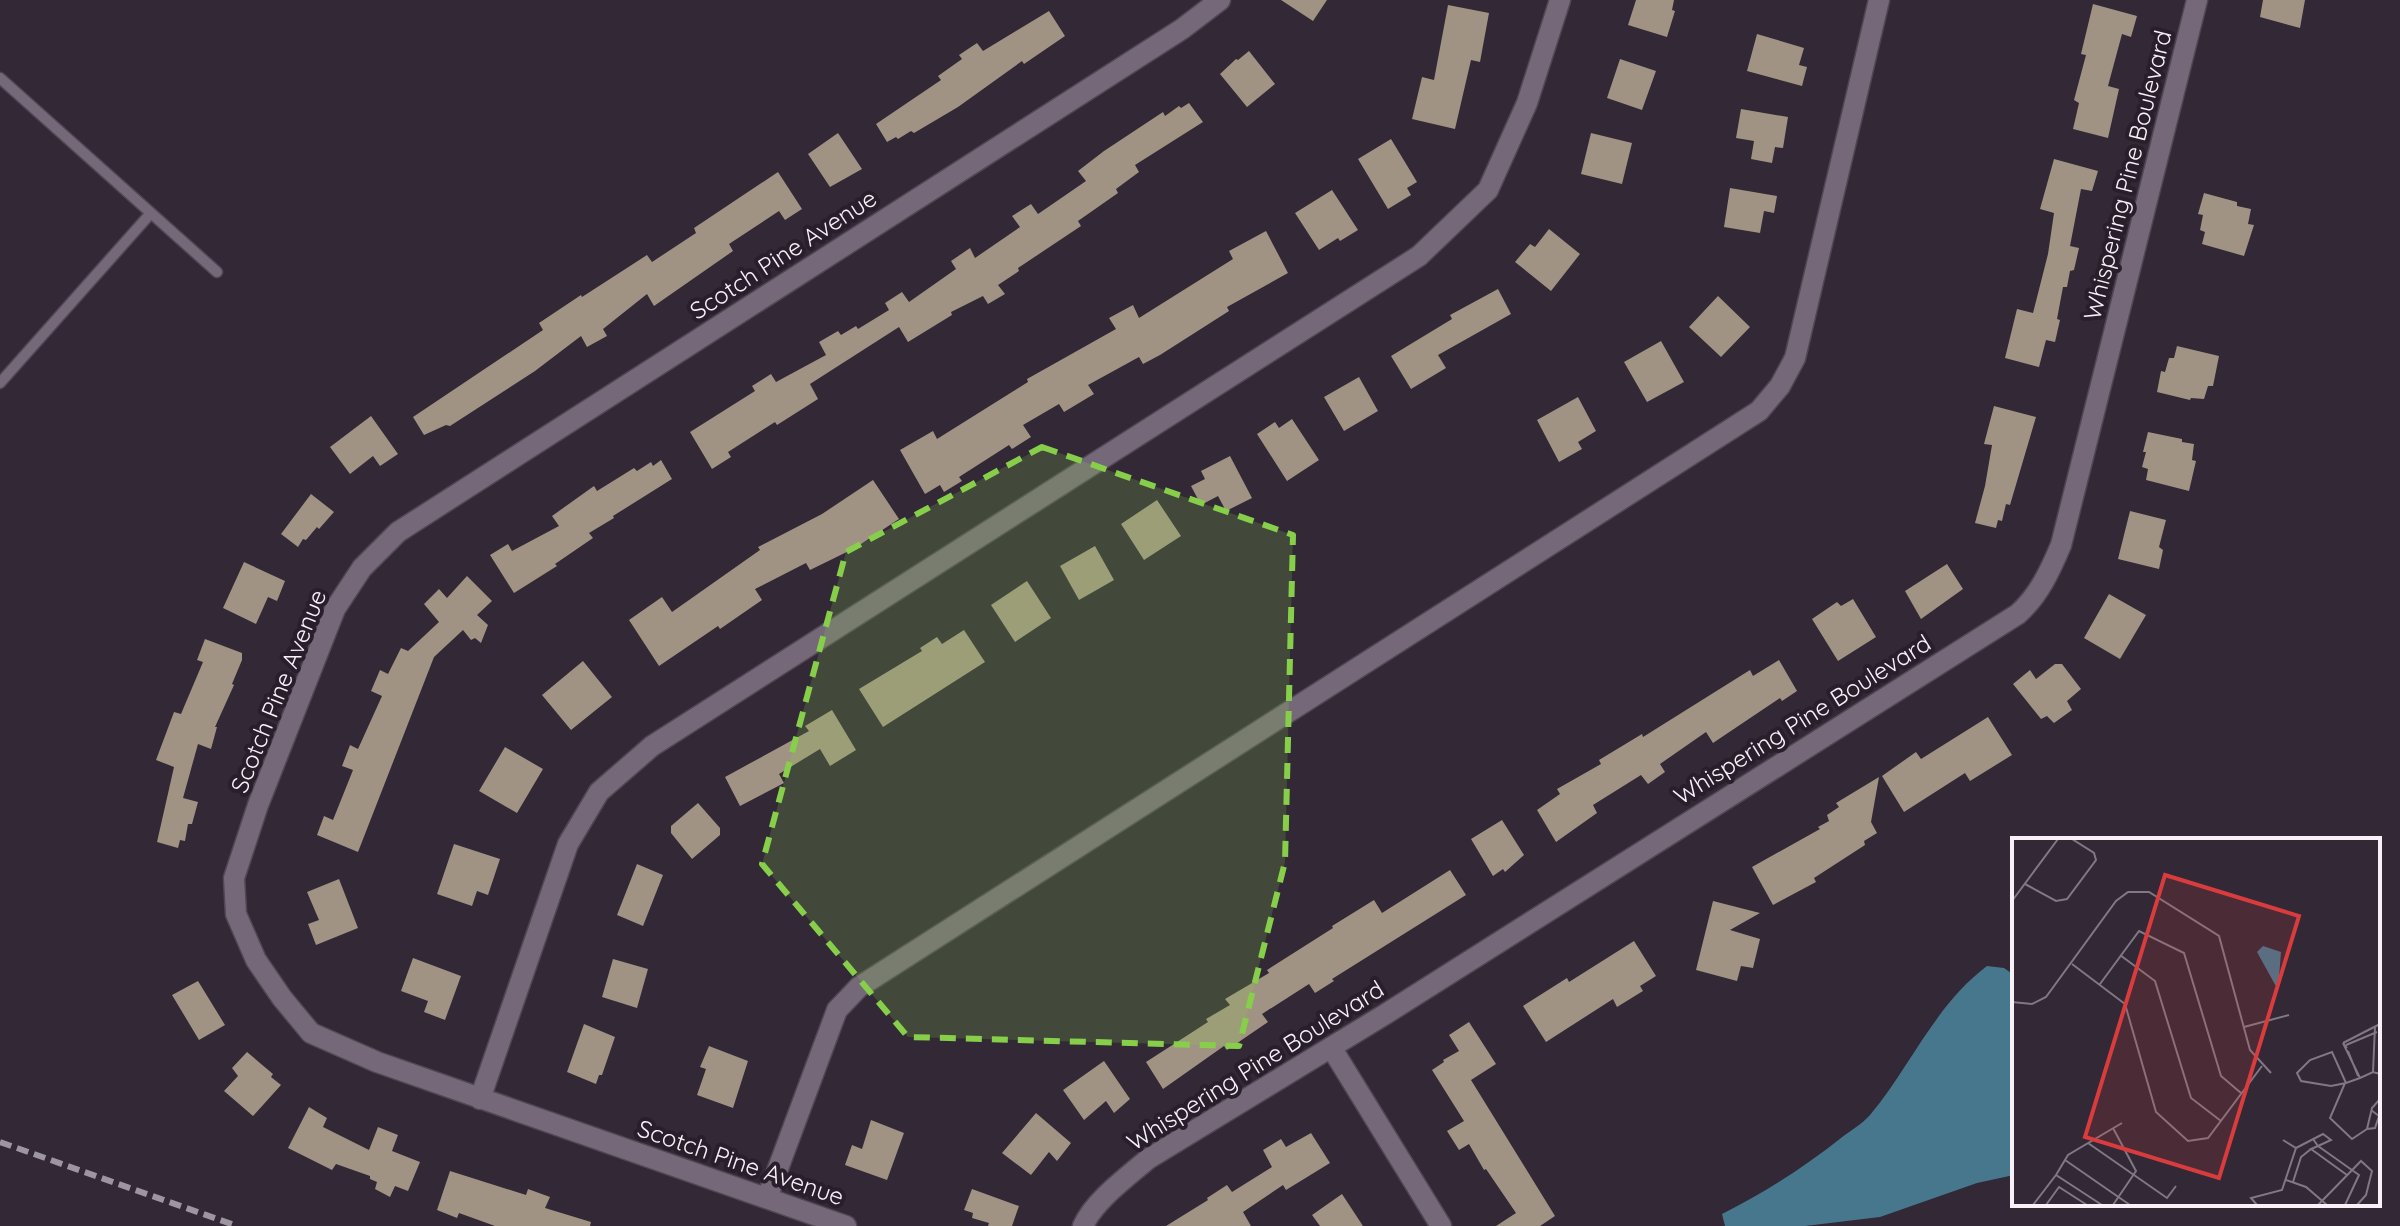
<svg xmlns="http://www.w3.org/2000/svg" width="2400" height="1226" viewBox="0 0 2400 1226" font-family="Quicksand,sans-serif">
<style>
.water{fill:#46778d}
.building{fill:#a19383}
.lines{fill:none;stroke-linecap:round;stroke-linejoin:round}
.lane-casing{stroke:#4f4752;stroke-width:13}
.street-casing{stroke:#4f4752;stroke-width:23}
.lane{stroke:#756979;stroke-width:10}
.street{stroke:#756979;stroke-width:20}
.rail{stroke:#9d95a0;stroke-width:6;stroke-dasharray:12 6;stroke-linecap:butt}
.marked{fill:#87cf4a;fill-opacity:0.2;stroke:#87cf4a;stroke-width:6;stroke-dasharray:16 10;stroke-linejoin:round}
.labels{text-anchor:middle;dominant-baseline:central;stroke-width:8;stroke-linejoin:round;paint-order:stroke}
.street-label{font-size:24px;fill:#f8f1fa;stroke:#281e2c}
.inset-road{fill:none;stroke:#817884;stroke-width:2}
.view{fill:#d93c3d;fill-opacity:0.15;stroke:#d93c3d;stroke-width:4}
.inset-edge{fill:none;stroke:#f8f1fa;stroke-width:4}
</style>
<rect width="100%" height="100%" fill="#322836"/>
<path class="water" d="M1987,966L2004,968L2014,975V1175L1977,1183L1880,1217L1805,1226H1725L1722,1214C1764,1193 1803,1168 1841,1138C1850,1131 1862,1124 1870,1115C1911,1066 1935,1005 1987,966Z"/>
<path class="building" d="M1281,0H1327L1313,21Z
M1636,0H1674L1672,10L1675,11L1667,37L1628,25Z
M2263,0H2305L2300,28L2260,17Z
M2093,4L2137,16L2131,37L2122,34L2108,86L2119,89L2108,138L2073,129L2079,103L2074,100L2086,55L2081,54Z
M1448,5L1489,13L1480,62L1471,60L1455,129L1412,119L1422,77L1434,80Z
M1049,11L1065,36L1024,64L1022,61L958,107L914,133L911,131L898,139L896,137L887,142L876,124L941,80L938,76L962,59L959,55L977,43L983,51Z
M1757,34L1804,48L1799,65L1807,67L1802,86L1747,71Z
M1249,51L1275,84L1247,107L1220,74L1236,59L1238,60Z
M1620,59L1656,71L1642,110L1607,98Z
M1189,103L1203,122L1135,165L1139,172L1116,189L1118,193L1078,221L1081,226L1018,268L1019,271L998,285L1005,294L988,304L983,296L951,312L952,315L908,342L899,327L810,384L818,399L777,425L775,422L728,452L731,457L712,469L690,432L755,391L752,386L771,374L776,382L826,355L819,342L838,331L841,335L856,326L858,329L889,310L885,303L902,292L909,302L956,269L951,261L970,248L975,258L1020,227L1012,216L1031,204L1038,214L1086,181L1078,171L1104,151L1163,112L1165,116L1179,106L1181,108Z
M1741,109L1788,117L1783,148L1775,147L1772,163L1751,159L1754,141L1736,138Z
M838,133L862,169L830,187L808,154Z
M1591,133L1632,143L1622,184L1581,174Z
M1391,139L1417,182L1407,188L1411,195L1388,209L1358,159Z
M2054,159L2098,171L2092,191L2081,189L2070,246L2079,248L2074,270L2070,271L2067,287H2063L2057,319L2060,320L2055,342L2046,340L2039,367L2005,358L2017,309L2033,313L2048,254L2054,213L2040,209Z
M778,172L802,209L785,220L779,211L729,244L733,251L654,306L647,294L603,329L607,336L587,347L581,336L535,371L450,426L446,425L424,435L413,417L543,330L539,323L581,295L582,297L647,255L652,262L696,233L694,228Z
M1730,188L1777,196L1774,213L1764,211L1760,233L1724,227Z
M1332,190L1358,230L1340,241L1338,238L1319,250L1295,213Z
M2204,193L2237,202V206L2251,209L2248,224L2254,225L2244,256L2202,244L2205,232L2200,230L2203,215L2198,214Z
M1549,229L1580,254L1551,291L1515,262L1530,244L1535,247Z
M1266,231L1288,273L1227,307L1229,311L1160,355L1143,364L1139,357L1088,385L1094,394L1064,412L1059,404L1023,425L1031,437L1012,449L1009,445L959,477L962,481L944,492L940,485L925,494L900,450L933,431L937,439L1028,382L1027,379L1116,329L1109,318L1133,305L1139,318L1233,259L1229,251Z
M1498,289L1511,314L1438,355L1446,368L1411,389L1391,356L1452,319L1450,315Z
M1718,296L1750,327L1721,357L1689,327Z
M1661,341L1684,382L1647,402L1624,362Z
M2177,346L2219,356L2213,386H2208L2204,399L2191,398L2190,400L2157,392L2161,371L2165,372L2169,358H2174Z
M1359,377L1378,411L1344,431L1324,397Z
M1578,397L1596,431L1578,442L1582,449L1559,462L1537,420Z
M1994,406L2036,417L2010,505L2006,504L2002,521L1998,520L1996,528L1975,523L1985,486L1992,445L1984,444Z
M371,416L398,454L380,466L373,456L350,474L330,447Z
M1292,419L1319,460L1287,481L1257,434L1275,422L1279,428Z
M2148,432L2182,439V442L2194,444L2192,460L2196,461L2189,491L2146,480L2148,469L2142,467L2146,452H2143Z
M1230,456L1252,498L1226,511L1218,496L1201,505L1191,486L1205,479L1201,471Z
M661,460L672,479L613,516L614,518L589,533L593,538L555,564L557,566L514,593L490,555L508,544L512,551L559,526L552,516L594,486L597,491L634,468L637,471L651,462L653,466Z
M873,480L899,519L855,548L810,570L806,563L755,589L762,600L720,629L718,626L659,666L629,620L662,597L672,612L760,550L758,547L822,514Z
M311,494L334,512L319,529L317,527L306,540L303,539L298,547L281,534Z
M1157,500L1181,536L1144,560L1121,524Z
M2130,511L2166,520L2159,547L2163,550L2159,569L2118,559Z
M1095,546L1114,580L1079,600L1060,566Z
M244,562L285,581L277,601L268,597L256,624L223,608Z
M1947,564L1963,589L1921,619L1905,591Z
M467,576L492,601L477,615L488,625L481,643L475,638L471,640L463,630L434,657L358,852L317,835L324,816L333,820L353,770L342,766L350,745L358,749L382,696L371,691L380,670L388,674L401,648L408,651L439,622L424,604L439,589L447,598Z
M1027,581L1051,618L1015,642L991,605Z
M2109,594L2146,615L2120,659L2084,638Z
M1853,599L1876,637L1838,661L1812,619L1837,602L1841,606Z
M964,630L985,662L883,727L859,689L922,651L920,648L937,637L942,644Z
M205,639L242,653V660L232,684L234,685L215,727H217L211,749L198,744L183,798L198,802L192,824H188L185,841L180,840L178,848L157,842L174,767L156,760L174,712L181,714L203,662L197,660Z
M1779,660L1797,691L1782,701L1780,698L1713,743L1706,732L1660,764L1665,772L1648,784L1641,775L1593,805L1597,813L1556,842L1537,810L1560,794L1557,789L1601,764L1599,760L1642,734L1643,737L1750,670L1753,676Z
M583,661L612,697L571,730L542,695Z
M2055,664H2062L2081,689L2067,701L2072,710L2054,723L2047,716L2041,719L2013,684L2030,670L2036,679Z
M832,710L856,750L830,766L820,749L779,774L784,783L740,806L725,777L809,731L805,726Z
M1988,717L2012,755L1970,781L1965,773L1904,812L1882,776L1916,752L1921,759Z
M505,747L543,769L517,813L479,791Z
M1879,777L1871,822L1877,833L1864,841L1865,845L1814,878L1816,882L1773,905L1752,867L1820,829L1818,827L1829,821L1827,815L1839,807L1836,803Z
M698,803L720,828V835L692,859L671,833V826Z
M1502,820L1524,855L1505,872L1503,869L1493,876L1471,839Z
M454,844L500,859L488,895L477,891L472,906L437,894Z
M637,864L663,875L643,926L617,915Z
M1450,870L1466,895L1332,979L1334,981L1315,993L1309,984L1262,1014L1268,1022L1227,1050L1224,1046L1163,1089L1146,1062L1208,1022L1206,1019L1230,1005L1225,999L1269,973L1267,970L1333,928L1332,926L1374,900L1382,913Z
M339,879L358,928L316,945L308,924L319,920L307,892Z
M1713,901L1760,913L1730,930L1760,939L1753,968L1741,966L1737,981L1696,970Z
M1634,941L1656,976L1640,986L1643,991L1617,1007L1613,999L1546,1042L1523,1006L1567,978L1569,982Z
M413,958L461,976L445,1020L424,1012L428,1001L401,991Z
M613,959L648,969L637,1008L602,997Z
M198,981L225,1025L199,1040L172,995Z
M1469,1022L1496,1064L1471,1080L1555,1216L1540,1226H1496L1516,1213L1486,1169L1484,1170L1469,1144L1459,1150L1447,1131L1464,1121L1432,1070L1444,1062L1443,1060L1459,1051L1449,1035Z
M584,1024L615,1037L602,1075H599L596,1084L567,1072Z
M709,1046L748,1061L733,1108L697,1095L706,1069L700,1067Z
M247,1052L273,1074L271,1077L281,1085L253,1116L224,1091L238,1076L232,1068Z
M1104,1061L1130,1099L1114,1113L1106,1101L1084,1120L1063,1090Z
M309,1107L327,1118L323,1127L369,1150L378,1127L398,1135L392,1151L420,1162L408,1191L395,1186L390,1197L375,1189L377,1182L370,1179V1176L336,1164L332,1170L288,1148Z
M1036,1113L1071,1143L1057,1161L1049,1152L1031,1175L1002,1153Z
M871,1120L904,1133L887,1180L845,1165L852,1145L862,1149Z
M1311,1133L1330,1163L1286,1190L1283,1185L1243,1212L1251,1226H1166L1208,1200L1207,1198L1227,1185L1232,1192L1272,1167L1263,1150L1281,1139L1286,1147Z
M450,1171L526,1195L528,1189L550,1197L545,1208L591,1222L590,1226H495L459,1213L457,1218L437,1210Z
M972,1189L1019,1206L1012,1226H988L989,1223L972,1218L973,1213L964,1210Z
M1342,1194L1363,1226H1320L1312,1215Z"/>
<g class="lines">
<g class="lane-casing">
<path id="lane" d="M0,78L217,272
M0,383L151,213"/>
</g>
<g class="street-casing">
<path id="street" d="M1331,1047L1441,1226
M480,1099L568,844L599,792L652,746L1419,256L1488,190L1527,103L1560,0
M767,1198L837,1010L859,987L1759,411L1780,386L1795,358L1879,0
M846,1226L377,1062L311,1033L282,998L256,960L236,914L234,878L258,805L335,609L362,568L398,532L1182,29L1220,0
M1083,1226C1094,1201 1127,1177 1148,1159L1384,1015L2018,614C2039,595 2050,571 2061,545L2197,0"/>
</g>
<use href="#lane" class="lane"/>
<use href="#street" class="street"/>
<path class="rail" d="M0,1142L237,1226"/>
</g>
<path class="marked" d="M1042,447L1293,535L1285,862L1239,1046L908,1037L762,864L846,552Z"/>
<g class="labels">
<g class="street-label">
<text transform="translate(2127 175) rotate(-76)">Whispering Pine Boulevard</text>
<text transform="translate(783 254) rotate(-33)">Scotch Pine Avenue</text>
<text transform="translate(278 691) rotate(-68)">Scotch Pine Avenue</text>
<text transform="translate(1802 719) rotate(-32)">Whispering Pine Boulevard</text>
<text transform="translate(1255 1065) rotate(-32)">Whispering Pine Boulevard</text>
<text transform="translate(741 1162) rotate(19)">Scotch Pine Avenue</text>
</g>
</g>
<g transform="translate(2012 838)">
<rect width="368" height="368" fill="#322836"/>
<path d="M251,108L269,114L266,152L245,114Z" fill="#46778d"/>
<path class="inset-road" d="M13,46L44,63L55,61L84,22L82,15L60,1M0,63L46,1M108,117L143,143L179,260L209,283M60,126L113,166L144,274L176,303L196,300L250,228M88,146L127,93L172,115L209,238L229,255M0,164L20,166L34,159L104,63L116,54H137L207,98L238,212L259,235M232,189L277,177M331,205L368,186M334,207L365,194M335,210L331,205L348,240M336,213L346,238M361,234L363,188M333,245L318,280L340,301L355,291L360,270L368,261M334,245L320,214L298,222L285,235L289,243L319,248L334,245L348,240L361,234L368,236M101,290L124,333L101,367M355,291L363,290L367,278L359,272M301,301L306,308L299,311L335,337M271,302L284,310L311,296L319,302L306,308L347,337L333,367M76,305L155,360L164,348M53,322L118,367M44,337L56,317L110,285M274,342L294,349L315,367M281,344L289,319L299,311M21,367L44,337L90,367M34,367L47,349L75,367M245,367L239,360L270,352L284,310M306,367L349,323L360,333L354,357L345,367"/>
<path class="view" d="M153,37L287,78L207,340L73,299Z"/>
<rect width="368" height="368" class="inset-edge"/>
</g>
</svg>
